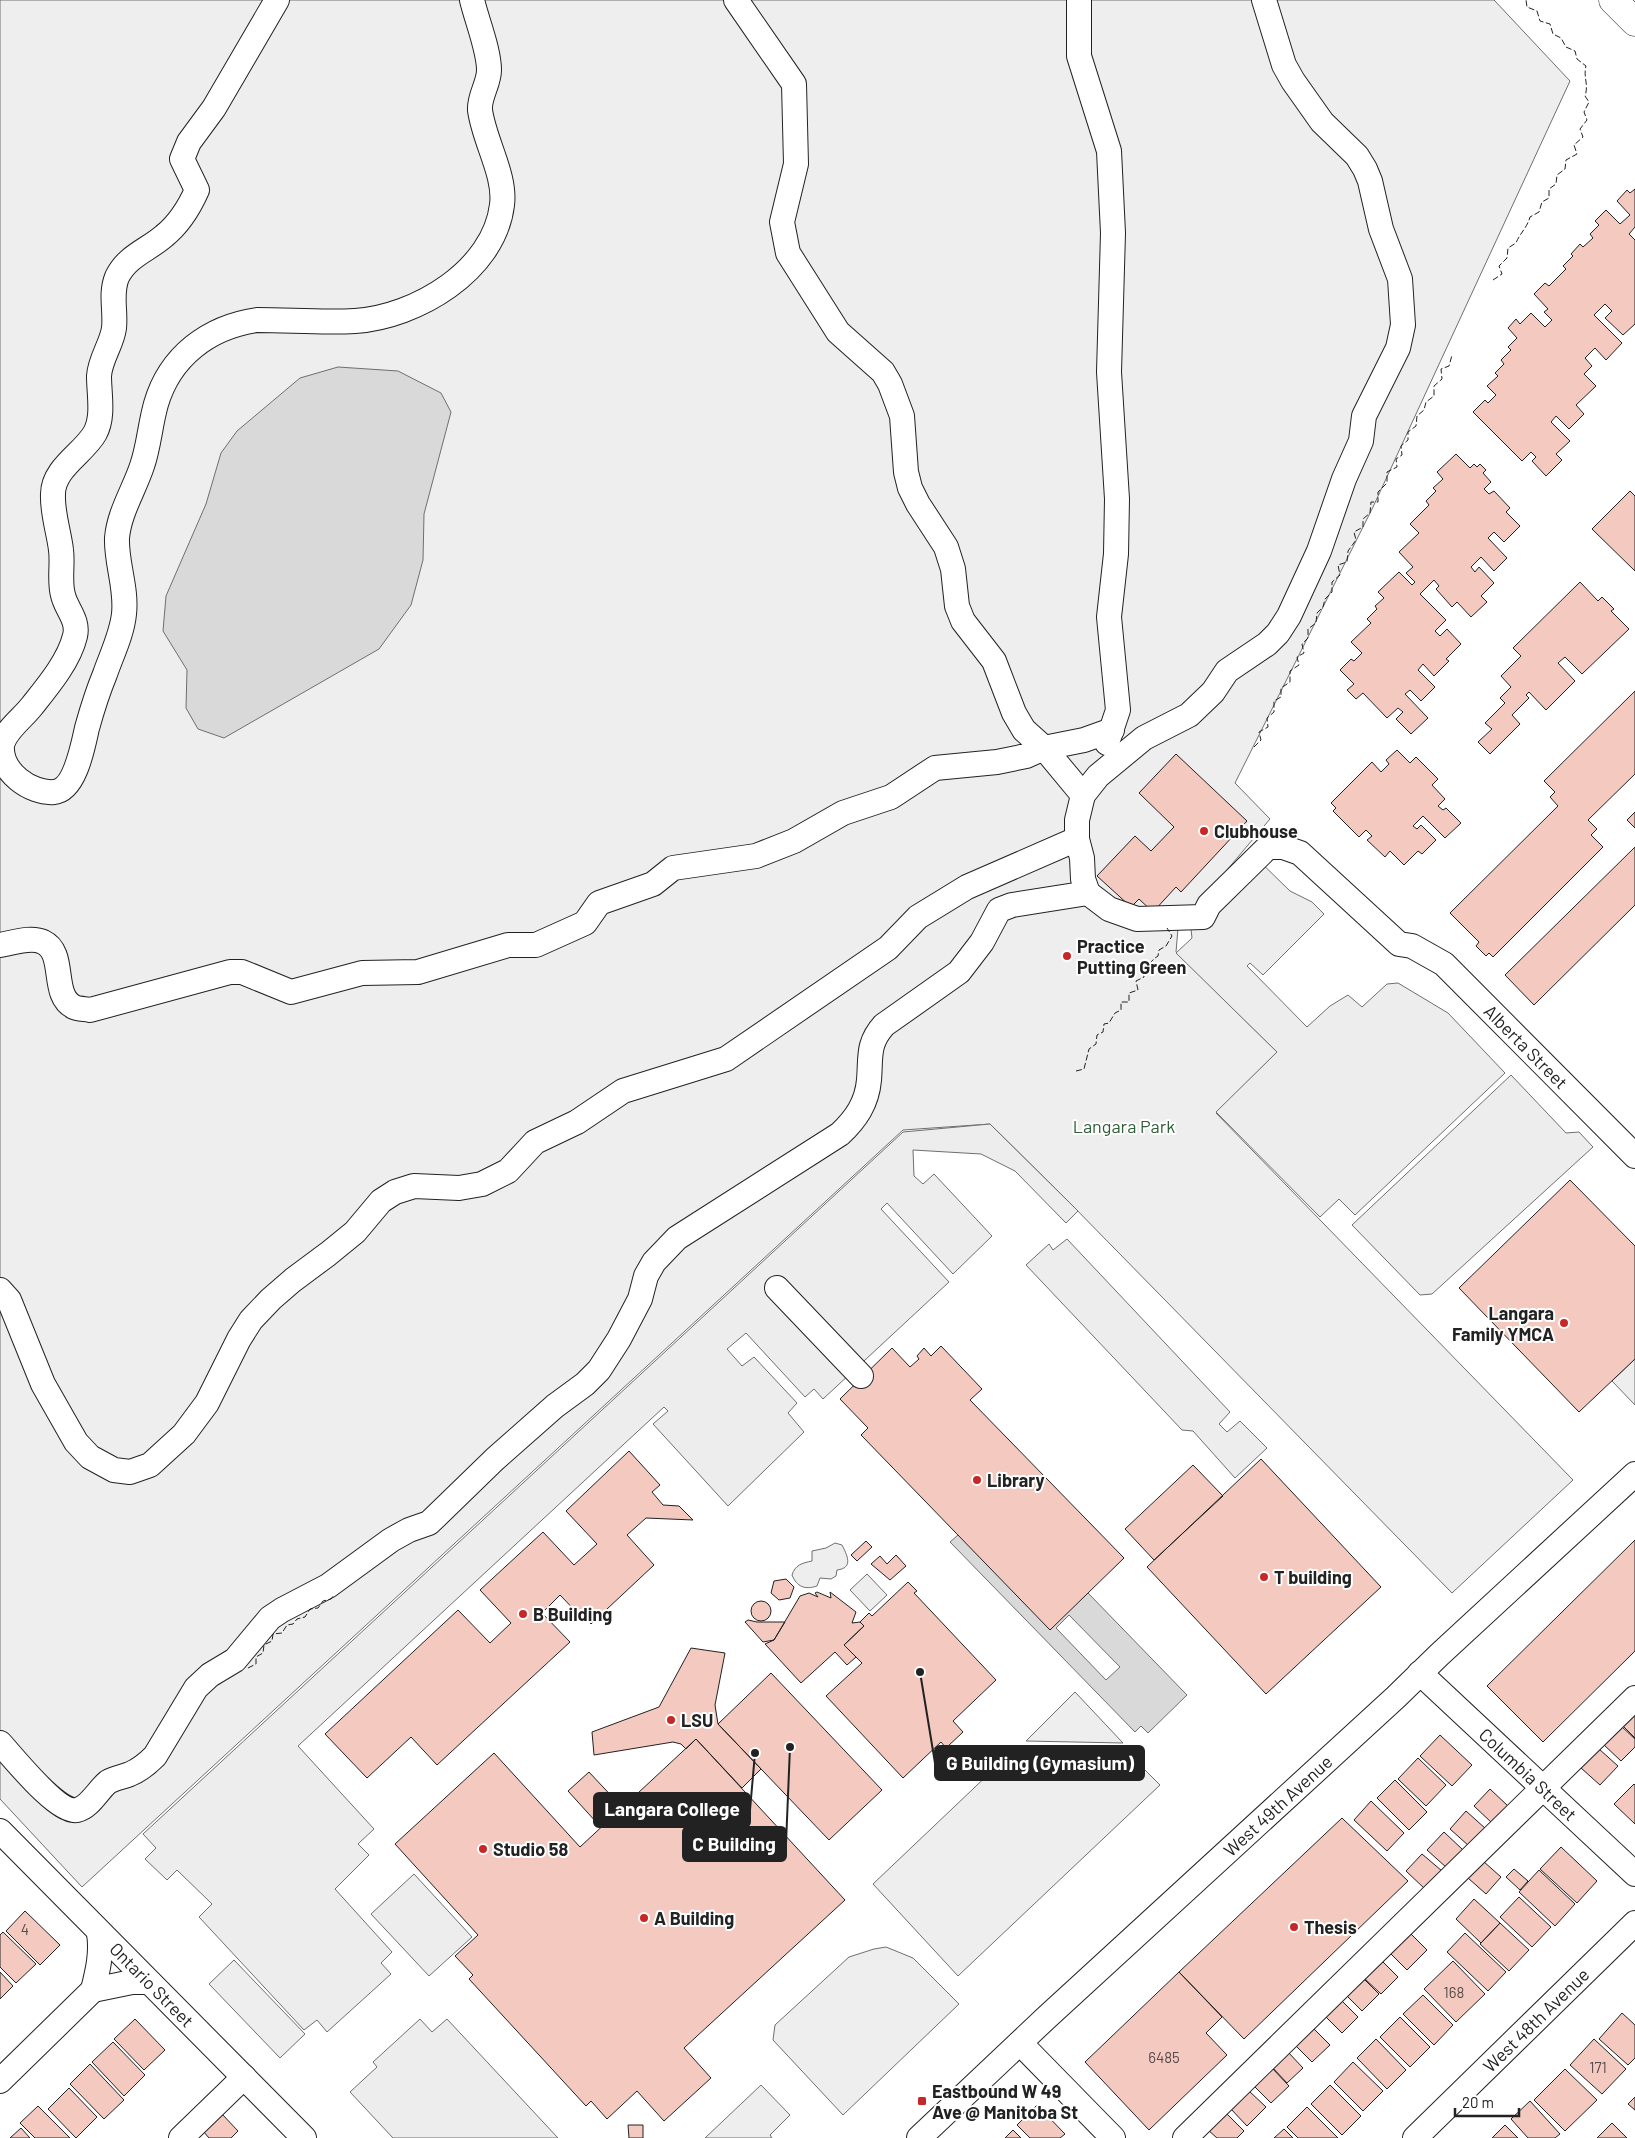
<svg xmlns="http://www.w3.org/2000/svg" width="1635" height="2138" viewBox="0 0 1635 2138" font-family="Barlow,sans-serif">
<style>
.green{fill:#eee;stroke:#6f6f6f}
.parking{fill:#ededed;stroke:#6f6f6f}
.water{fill:#d9d9d9;stroke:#6f6f6f;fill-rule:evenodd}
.building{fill:#f3c9c0;stroke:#222}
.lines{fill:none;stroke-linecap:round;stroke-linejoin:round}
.minor-casing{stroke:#222;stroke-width:26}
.major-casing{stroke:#222;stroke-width:29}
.minor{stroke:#fff;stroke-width:24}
.major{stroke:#fff;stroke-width:28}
.fence{stroke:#222;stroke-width:1;stroke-dasharray:6 2.5;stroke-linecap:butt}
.poi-dot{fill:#c62828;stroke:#fff;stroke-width:2}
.labels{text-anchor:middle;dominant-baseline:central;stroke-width:4;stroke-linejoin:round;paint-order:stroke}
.number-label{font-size:15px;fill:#564c4a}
.poi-label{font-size:18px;font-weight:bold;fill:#222;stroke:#fff;text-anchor:start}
.street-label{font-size:18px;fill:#222;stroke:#fff}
.park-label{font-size:18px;fill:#2f5e38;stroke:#fff}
.leader{fill:none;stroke:#222;stroke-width:2}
.callout-dot{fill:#222;stroke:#fff;stroke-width:2}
.callout{fill:#222;stroke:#222;stroke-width:2}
.callout-label{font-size:19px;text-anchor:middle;font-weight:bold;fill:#fff}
</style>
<rect width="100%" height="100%" fill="#fff"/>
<path class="green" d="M0,0H1494L1570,81L1373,507L1235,783L1270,819L1178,928L1176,952L1277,1052L1216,1113L1573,1480L1452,1593L1067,1200L990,1124L903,1130L82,1887L0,1799Z
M1635,1359V1405L1612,1381Z
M835,1543L842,1545C847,1555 854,1568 837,1570L836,1576L831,1579L820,1578L817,1586C805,1590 797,1587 792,1575C795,1565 802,1563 812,1561V1551L826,1548Z
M867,1574L887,1595L870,1611L850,1590Z
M1075,1692L1123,1743L1026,1741Z
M1014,1750L1130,1755L1160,1785L958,1976L873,1884Z
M886,1947L913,1958L959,2004L843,2115L773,2040L775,2025L849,1957L874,1949Z
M234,1960L305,2034L280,2058L209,1984Z
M761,2085L790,2115L770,2135L772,2138H705Z"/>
<path class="parking" d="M1249,851L1290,891L1312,902L1324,914L1263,975L1250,963L1247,966L1307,1027L1330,1006L1348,995L1362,1007L1387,984L1398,983L1448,1013L1505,1073L1355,1215L1339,1199L1320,1217L1216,1112L1277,1052L1176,953L1192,938L1190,920L1194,908L1199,899Z
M1511,1075L1566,1133L1579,1132L1593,1147L1432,1294L1420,1295L1352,1225Z
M990,1124L1078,1211L1066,1223L1015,1171L981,1154L913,1150L914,1176L923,1184L934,1174L992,1236L953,1274L887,1203L881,1209L949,1282L823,1399L814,1389L805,1397L746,1333L727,1349L742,1366L754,1357L797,1403L788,1413L804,1432L728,1506L653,1424L668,1411L664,1407L298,1746L374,1829L358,1844L369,1855L335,1889L392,1952L381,1963L391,1974L327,2032L317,2020L304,2030L199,1917L212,1904L177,1870L167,1880L145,1859L156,1848L143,1834L903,1132Z
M1067,1239L1230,1412L1219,1424L1227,1432L1240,1421L1267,1448L1235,1478L1193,1431L1182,1430L1026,1265L1049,1244L1053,1250Z
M414,1874L472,1937L429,1976L371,1914Z
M420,2019L432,2032L447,2019L558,2138H393L350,2092L377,2067L373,2062Z"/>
<path class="water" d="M338,367L398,371L441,393L451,412L424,514L423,560L411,605L379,649L224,738L198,729L186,708L187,670L163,631L166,596L206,504L221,453L237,431L300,378Z
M958,1535L1088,1593L1187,1695L1148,1733L1141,1726L1135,1732L950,1542ZM1069,1615L1120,1667L1106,1680L1056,1628Z"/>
<path class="building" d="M1635,189V227L1629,234L1635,240V324L1623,335L1605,318L1612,311L1605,304L1594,315L1622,343L1606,360L1595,348L1585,358L1592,366L1584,374L1596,386L1576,405L1584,414L1569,429L1556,416L1551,422L1570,441L1556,454L1562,460L1546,476L1532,461L1536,457L1531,452L1522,461L1473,412L1485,400L1488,403L1496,395L1487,386L1498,376L1495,373L1504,364L1501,360L1511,350L1508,347L1517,338L1508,328L1516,319L1520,324L1531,313L1545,327L1552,320L1544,312L1548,309L1534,294L1545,283L1549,286L1566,269L1563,266L1573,256L1571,254L1580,244L1583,247L1593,238L1590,234L1599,225L1595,221L1606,210L1620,224L1630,215L1617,201L1627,190L1630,193Z
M1456,454L1470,468L1474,464L1477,467L1480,464L1486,470L1483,473L1491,482L1484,489L1489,494L1494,491L1510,508L1506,512L1520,526L1504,542L1494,532L1488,538L1507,558L1494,571L1481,557L1471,567L1475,572L1479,567L1494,583L1481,596L1487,602L1471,617L1457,602L1452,607L1436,589L1439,586L1434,580L1420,594L1446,620L1435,631L1440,636L1447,629L1461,644L1446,659L1449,661L1434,676L1423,664L1418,670L1435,687L1421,701L1410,690L1405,694L1428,718L1411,734L1396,719L1403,712L1398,708L1387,718L1363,693L1356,699L1347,690L1354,684L1340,670L1351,659L1354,661L1362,653L1351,642L1371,623L1367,619L1377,609L1375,606L1384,598L1378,592L1399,572L1412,585L1415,582L1406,573L1413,567L1399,552L1419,533L1410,524L1429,505L1426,501L1436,491L1433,488L1443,479L1437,472Z
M1630,491L1635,496V571L1592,529Z
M1580,582L1598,601L1602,597L1614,609L1611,611L1629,629L1582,674L1565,657L1558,663L1575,681L1546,710L1529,692L1526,695L1529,698L1512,715L1520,724L1490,754L1478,742L1492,729L1485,723L1505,703L1500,698L1511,687L1501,676L1521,656L1513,648Z
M1635,691V774L1588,820L1597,829L1591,835L1603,847L1493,957L1489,953L1486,956L1476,946L1479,942L1450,913L1558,806L1550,797L1555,792L1544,781Z
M1397,750L1410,763L1416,757L1438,779L1432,785L1445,799L1438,806L1443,810L1446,808L1461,823L1445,838L1423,816L1413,826L1417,829L1421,825L1436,840L1422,854L1418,851L1404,865L1390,851L1385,857L1367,840L1372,836L1366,830L1359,837L1333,811L1336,808L1331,803L1372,762L1381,772L1389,764L1386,760Z
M1176,754L1247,821L1181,892L1176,887L1153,912L1139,899L1131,907L1097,876L1135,836L1151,851L1174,827L1139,793Z
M1635,812V828L1627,820Z
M1635,847V905L1534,1005L1505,975Z
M1570,1180L1635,1246V1359L1579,1412L1459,1288Z
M941,1346L982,1389L970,1400L1124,1558L1050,1630L861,1435L868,1428L840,1399L892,1348L910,1367L919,1359L917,1356L924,1348L931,1356Z
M629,1451L660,1485L652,1492L663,1505L679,1506L693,1520L646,1518L627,1535L654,1565L591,1624L584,1616L582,1618L560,1595L542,1613L570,1642L437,1765L411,1737L367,1778L325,1734L458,1610L490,1643L511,1623L480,1590L543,1532L574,1565L597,1544L566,1511Z
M1261,1459L1381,1587L1266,1694L1147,1567Z
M1193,1465L1223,1496L1154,1560L1125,1529Z
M1635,1540V1651L1543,1742L1487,1686Z
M866,1541L872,1547L857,1561L851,1555Z
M896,1555L906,1566L890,1580L871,1564L880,1556L887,1564Z
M786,1579L794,1587L790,1598L779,1600L771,1593L774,1581Z
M908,1582L917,1591L914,1593L996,1680L953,1721L963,1732L946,1748L941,1742L903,1778L826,1696L862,1663L844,1645L864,1626L860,1622L869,1613L872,1616Z
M817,1592L831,1598L830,1592L856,1612L852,1623L860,1622L864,1626L844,1645L856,1657L847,1665L835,1652L801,1683L765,1644L774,1640L800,1596L809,1593L818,1597L815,1593Z
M751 1611a10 10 0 1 1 20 0a10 10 0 1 1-20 0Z
M748,1620L757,1622H785L774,1640L763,1642L745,1622Z
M691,1648L725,1653L715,1705L718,1724L761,1769L742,1788L696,1739L686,1749L681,1744L673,1742L594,1755L592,1732L659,1707Z
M771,1673L882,1790L829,1840L718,1724Z
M1635,1713V1738L1623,1726Z
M1621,1726L1635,1739V1747L1621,1761L1603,1744Z
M1440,1735L1472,1765L1452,1786L1420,1756Z
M696,1739L845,1900L684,2048L711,2078L664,2121L637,2091L607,2119L591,2101L586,2106L469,1979L473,1975L455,1956L478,1935L395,1844L494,1753L580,1847Z
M1599,1749L1618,1766L1600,1785L1581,1768Z
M1418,1758L1446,1785L1426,1806L1398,1779Z
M589,1772L618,1803L597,1823L568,1791Z
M1395,1780L1427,1812L1409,1830L1377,1798Z
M1634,1784L1635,1785V1824L1614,1804Z
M1490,1789L1508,1806L1492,1823L1474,1806Z
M1371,1801L1404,1833L1387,1851L1354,1820Z
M1466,1811L1486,1829L1469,1846L1450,1829Z
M1342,1818L1408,1881L1244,2039L1179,1972Z
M1444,1832L1463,1850L1447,1868L1427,1850Z
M1561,1847L1597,1881L1577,1903L1540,1869Z
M1422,1854L1442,1871L1425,1889L1406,1871Z
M1483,1861L1501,1877L1486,1894L1468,1878Z
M1514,1869L1528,1881L1520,1890L1506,1877Z
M1539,1870L1575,1904L1555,1926L1519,1892Z
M1519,1897L1551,1927L1532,1947L1500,1917Z
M1474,1899L1500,1923L1481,1943L1456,1919Z
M25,1911L60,1945L40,1965L6,1931Z
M1500,1923L1529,1950L1509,1971L1480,1944Z
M3,1932L36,1964L16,1983L0,1967V1935Z
M1410,1933L1427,1950L1407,1970L1390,1953Z
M1465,1933L1506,1972L1488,1991L1447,1952Z
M1381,1960L1398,1977L1381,1994L1364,1978Z
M1453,1961L1485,1994L1456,2022L1424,1989Z
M0,1972L13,1986L0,1999Z
M1179,1972L1222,2017L1206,2033L1227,2055L1149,2130L1085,2062Z
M1363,1978L1379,1994L1362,2011L1346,1995Z
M1423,1995L1453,2025L1434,2045L1403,2014Z
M1342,2001L1358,2017L1342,2033L1326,2017Z
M1622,2013L1635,2025V2058L1628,2065L1599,2039Z
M1400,2017L1430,2047L1410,2067L1380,2037Z
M135,2019L165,2050L144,2070L114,2039Z
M1312,2027L1330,2045L1312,2062L1295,2045Z
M1376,2039L1406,2070L1387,2089L1357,2058Z
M1594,2039L1626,2069L1602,2094L1570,2065Z
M113,2042L145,2075L124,2096L92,2062Z
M1288,2052L1303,2068L1287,2083L1272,2067Z
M1353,2062L1383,2091L1363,2111L1334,2082Z
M90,2064L124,2100L104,2119L70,2084Z
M1272,2068L1289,2086L1271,2103L1254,2086Z
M1565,2069L1597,2100L1565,2131L1534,2100Z
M1330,2085L1361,2116L1342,2135L1311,2104Z
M69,2088L97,2117L76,2138L48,2109Z
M1248,2090L1266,2107L1247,2126L1230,2108Z
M1635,2097V2110L1628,2104Z
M1530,2101L1560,2134L1555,2138H1528L1511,2119Z
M1037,2105L1065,2134L1060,2138H1030L1017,2125Z
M38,2106L70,2138H35L20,2123Z
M1307,2107L1338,2138H1298L1287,2127Z
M1225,2112L1244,2131L1237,2138H1217L1208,2130Z
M221,2113L238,2131L231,2138H209L203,2131Z
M1612,2123L1627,2138H1597Z
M628,2125H643V2138H629Z
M1505,2125L1518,2138H1492Z
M21,2128L30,2138H10Z
M1284,2129L1293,2138H1274Z
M1013,2130L1021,2138H1005Z"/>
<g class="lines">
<g class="minor-casing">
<g id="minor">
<path d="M277,0L214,108L189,142L182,159L197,190C189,208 179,224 164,236C148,250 127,256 117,277C110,294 116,311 114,328C112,344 100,359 99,376C99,394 104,417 95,433C84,453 53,468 53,494C52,513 59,532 61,550C63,564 59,581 63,595C66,609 79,620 75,636C69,661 48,686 32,706C23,718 4,731 2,746C0,772 31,794 54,792C75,790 83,746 87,728C92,710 98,691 105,674C112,654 122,634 124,614C127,588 116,563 117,538C119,513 134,490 142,466C149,446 150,425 156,404C170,356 209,327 257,320C289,320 323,323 355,321C416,317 494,271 502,205C506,175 484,141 480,110C479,96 489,84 489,70C489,50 477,21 472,0"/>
<path d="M736,0L794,84L796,164L782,222L788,253L838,332L883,372L890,384L902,416L906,472L910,488L918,504L946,547L953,569L957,606L963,621L994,661L1014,713L1024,730L1044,748L1083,795"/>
<path d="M1079,0V56L1109,151L1113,233L1109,372L1117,499L1116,554L1109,617L1118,710L1107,743"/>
<path id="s1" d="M1264,0L1284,65L1293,81L1322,122L1357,156L1365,169L1370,181L1381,229L1400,279L1403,325L1398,348L1364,416L1361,441L1344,479L1319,551L1289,616L1278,633L1267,644L1227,671L1213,692L1189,715L1144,738L1098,776L1083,795L1077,820V839L1082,858L1083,879L1088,893L1109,909L1137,919L1203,917L1209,905L1268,847H1283L1300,853L1399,944L1412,946L1444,964L1635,1156"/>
<path d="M0,945C12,943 31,936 43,942C67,953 50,995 74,1007C78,1009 85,1009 90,1010L230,972H242L291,992L362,973L418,972L508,945H536L585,923L599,903L653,884L673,868L756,856L794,841L843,813L891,797L935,768L997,762L1026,756L1044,748L1084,740L1112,730"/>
<path d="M777,1288L861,1376"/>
<path d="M0,1290L9,1300L43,1384L76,1442L90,1457L114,1470L130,1472L150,1465L184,1434L207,1403L239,1339L251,1320L271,1299L293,1280L328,1254L355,1232L381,1201L395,1192L414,1186L459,1188L482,1184L508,1171L535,1142L577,1122L623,1091L726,1059L888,948L918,917L967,887L1077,839"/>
<path id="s2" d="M1420,1673L1635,1874"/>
<path d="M0,1743C13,1757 58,1814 77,1810C90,1807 98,1790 108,1782C115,1778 123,1777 130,1774C140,1770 148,1763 155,1756L196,1688L210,1675L235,1660L270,1618L282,1610L328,1586L391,1540L409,1530L429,1523L495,1459L555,1406L585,1384L599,1370L619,1339L640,1299L646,1276L654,1262L677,1238L840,1134C856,1119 867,1103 869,1080C871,1057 867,1044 884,1025L959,972L982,942L999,910L1012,905L1088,893"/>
<path id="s3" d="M0,1831L304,2138"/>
<path d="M93,1990C98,1970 102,1953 99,1933"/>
<path d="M93,1990L132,1982H149"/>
<path d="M1020,2043L1113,2138"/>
<path d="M0,2081L93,1990"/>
<path d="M181,2138L244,2077"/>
<path id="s4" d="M919,2138L1046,2018L1396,1697L1439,1655L1635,1474"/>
<path d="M1185,2138L1635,1698"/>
<path id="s5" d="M1415,2138L1635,1923"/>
</g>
</g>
<g class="major-casing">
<path id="major" d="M1613,0L1635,22"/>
</g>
<use href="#minor" class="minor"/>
<use href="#major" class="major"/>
<path class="fence" d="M1493,280L1502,274L1499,266L1507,258L1508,248L1516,243C1520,233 1527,228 1530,217L1539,212L1542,202L1549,198V189L1556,184L1557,175L1565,169L1566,160L1577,154L1574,145L1583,137L1580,129L1587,120L1584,112L1589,102L1585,96C1589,84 1583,77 1586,66L1577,59L1575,51L1566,47L1561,38L1553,34L1550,24L1540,21L1537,11L1527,7L1526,0
M1254,747L1261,740L1259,732L1268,727L1267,718L1274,712V701L1281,697V688L1290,682V671L1299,665L1297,657L1304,653L1302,644L1308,638V629L1316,623L1317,613L1323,607L1325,599L1332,592V582L1340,575L1338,565L1347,562L1348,551L1356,540L1354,532L1363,527V519L1370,513L1371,502H1378V492L1387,483V472L1397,467L1396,459L1402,455L1401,446L1408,440V432L1416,426L1417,416L1424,410L1426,402L1434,396V386L1442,379L1441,369L1449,366L1452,355
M1076,1071L1084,1069L1089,1049L1096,1044L1097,1035L1103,1032L1104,1024L1109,1023L1115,1013L1121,1010V1002H1129V993L1138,990L1136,981L1144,977L1143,971C1149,966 1151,960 1158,956L1159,950L1166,946L1172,936L1167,928
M248,1668L256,1664V1657L263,1653L264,1645L272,1641L273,1634L282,1633L287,1625L293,1624L297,1619L305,1617L310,1609L318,1608L323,1601L331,1599L334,1595"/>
</g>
<g class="poi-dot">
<circle cx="1204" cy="831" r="5"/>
<circle cx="1067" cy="956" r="5"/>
<circle cx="1564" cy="1323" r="5"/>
<circle cx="977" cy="1480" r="5"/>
<circle cx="1264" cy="1577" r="5"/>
<circle cx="523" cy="1614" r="5"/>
<circle cx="671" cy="1720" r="5"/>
<circle cx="483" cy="1849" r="5"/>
<circle cx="644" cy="1918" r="5"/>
<circle cx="1294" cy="1927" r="5"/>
<rect x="917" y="2096" width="10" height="10" rx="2.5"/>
</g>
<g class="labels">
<g class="number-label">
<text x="25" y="1929">4</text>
<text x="1454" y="1992">168</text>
<text x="1164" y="2057">6485</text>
<text x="1598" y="2067">171</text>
</g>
<g class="poi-label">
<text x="1214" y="831">Clubhouse</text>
<text x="1077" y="946">Practice<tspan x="1077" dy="21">Putting Green</tspan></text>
<text x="1554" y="1313" text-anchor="end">Langara<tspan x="1554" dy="21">Family YMCA</tspan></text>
<text x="987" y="1480">Library</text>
<text x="1274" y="1577">T building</text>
<text x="533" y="1614">B Building</text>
<text x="681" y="1720">LSU</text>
<text x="493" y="1849">Studio 58</text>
<text x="654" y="1918">A Building</text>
<text x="1304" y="1927">Thesis</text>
<text x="932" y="2091">Eastbound W 49<tspan x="932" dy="21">Ave @ Manitoba St</tspan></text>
</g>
<g class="street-label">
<text stroke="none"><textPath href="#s1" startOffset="1606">Alberta Street</textPath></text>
<text stroke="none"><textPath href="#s2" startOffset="148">Columbia Street</textPath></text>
<text stroke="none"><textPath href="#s4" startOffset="489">West 49th Avenue</textPath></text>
<text stroke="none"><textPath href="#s3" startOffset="216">Ontario Street</textPath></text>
<text stroke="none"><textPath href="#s5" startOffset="169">West 48th Avenue</textPath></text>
</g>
<g class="park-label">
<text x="1124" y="1126">Langara Park</text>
</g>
</g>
<path class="leader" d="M920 1672L935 1763M755 1753L750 1810M790 1747L786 1844"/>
<g class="callout-dot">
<circle cx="920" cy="1672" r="5"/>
<circle cx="755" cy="1753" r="5"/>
<circle cx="790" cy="1747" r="5"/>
</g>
<g class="callout">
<rect x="935" y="1746" width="209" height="34" rx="5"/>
<rect x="594" y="1793" width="156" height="34" rx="5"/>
<rect x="683" y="1827" width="103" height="34" rx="5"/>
</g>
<g class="callout-label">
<text x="1040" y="1770">G Building (Gymasium)</text>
<text x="672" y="1816">Langara College</text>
<text x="734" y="1851">C Building</text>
</g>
<path d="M1455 2108v8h64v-8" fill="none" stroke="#222222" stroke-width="2.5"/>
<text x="1462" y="2108" font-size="15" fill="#222222" stroke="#ffffff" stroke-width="4" paint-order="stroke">20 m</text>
</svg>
